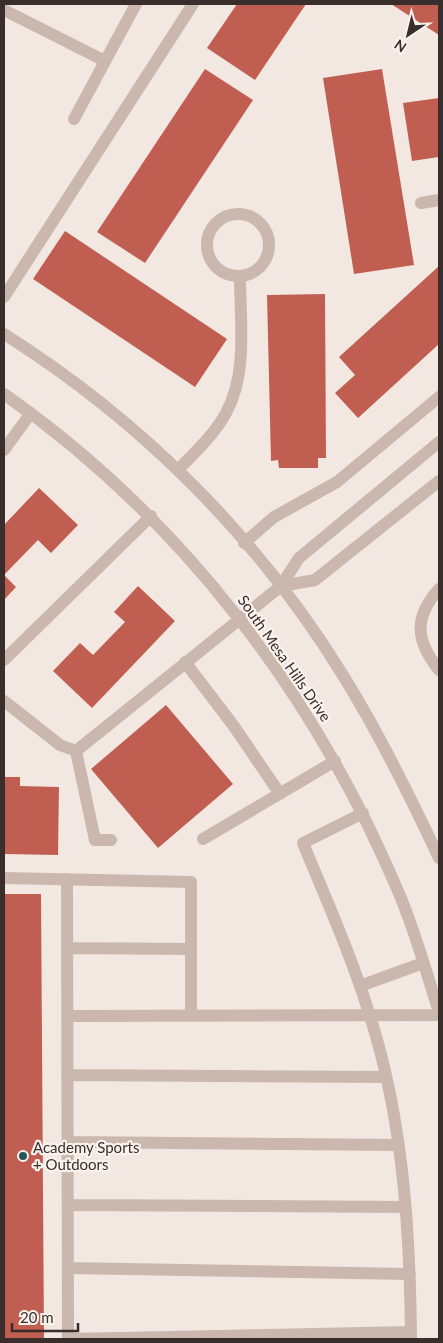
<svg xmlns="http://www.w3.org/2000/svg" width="443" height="1343" viewBox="0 0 443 1343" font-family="Lato,sans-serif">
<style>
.building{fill:#c05f51}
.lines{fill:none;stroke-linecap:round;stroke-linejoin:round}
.minor{stroke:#cab7ad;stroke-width:12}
.poi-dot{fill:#225956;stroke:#faf3ed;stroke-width:2}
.labels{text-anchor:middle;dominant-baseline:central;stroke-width:4.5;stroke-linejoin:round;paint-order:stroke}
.street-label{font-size:15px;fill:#392e2b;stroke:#faf3ed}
.poi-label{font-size:15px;fill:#392e2b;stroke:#faf3ed;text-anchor:start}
</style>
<rect width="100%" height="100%" fill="#f2e8e1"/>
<path class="building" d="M237,4H306L255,80L207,48Z
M391,4H439V35Z
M205,69L253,100L145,263L97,232Z
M382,69L414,265L354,274L323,78Z
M439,98V157L412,161L403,103Z
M65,231L227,339L195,387L33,279Z
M439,266V344L358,418L335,393L355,375L339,357Z
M325,294L326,458H318V468H279L278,460L271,461L267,295Z
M39,488L78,525L51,553L38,540L4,575L16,587L4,600V525Z
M138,586L175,621L92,708L53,671L80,643L93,655L125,622L114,612Z
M166,705L233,784L158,848L91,769Z
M4,777H20V786L59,787L58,855L4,854Z
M4,894H41L44,1339H4Z"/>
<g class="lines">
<path class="minor" d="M4,10L105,61
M74,119L136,4
M421,203L439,200
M207 245a31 31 0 1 1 62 0a31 31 0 1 1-62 0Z
M4,297L193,4
M4,334C142,421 259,538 344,677C380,735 410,796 439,858
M4,394C181,518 314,693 398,891C415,930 426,972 439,1012
M4,450L31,413
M178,470C195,452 214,435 226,413C248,373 240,321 240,276
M244,543L274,517L337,482L439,397
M281,586L315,580L439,481
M439,589C413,618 416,641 439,670
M4,660L151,516
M185,662L233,725L280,794
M4,701L60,745L76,751L281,586L299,558L439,442
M76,751L95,840H111
M363,813L303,843C326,899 351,955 369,1013C403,1118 410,1229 411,1339
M203,839L335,761
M4,878L191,882V1015
M67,879L68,1339L411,1332
M67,948L191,949
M360,986L423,963
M67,1016L439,1015
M67,1075L386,1077
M67,1142L399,1145
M68,1205L405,1207
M68,1268L410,1274"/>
</g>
<circle class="poi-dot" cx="23" cy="1156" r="5"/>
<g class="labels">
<g class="street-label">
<text transform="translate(285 658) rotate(55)">South Mesa Hills Drive</text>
</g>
<g class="poi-label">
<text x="33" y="1147">Academy Sports<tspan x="33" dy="17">+ Outdoors</tspan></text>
</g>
</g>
<rect width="443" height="1343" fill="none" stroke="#392e2b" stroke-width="10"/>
<g transform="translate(408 35) rotate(215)" stroke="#faf3ed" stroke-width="4" paint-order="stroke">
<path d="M0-4L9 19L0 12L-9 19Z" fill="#392e2b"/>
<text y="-8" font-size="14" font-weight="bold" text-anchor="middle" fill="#392e2b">N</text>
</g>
<path d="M12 1323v8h66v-8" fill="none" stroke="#392e2b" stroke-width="2.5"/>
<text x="20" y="1323" font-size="15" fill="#392e2b" stroke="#faf3ed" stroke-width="4" paint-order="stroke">20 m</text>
</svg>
